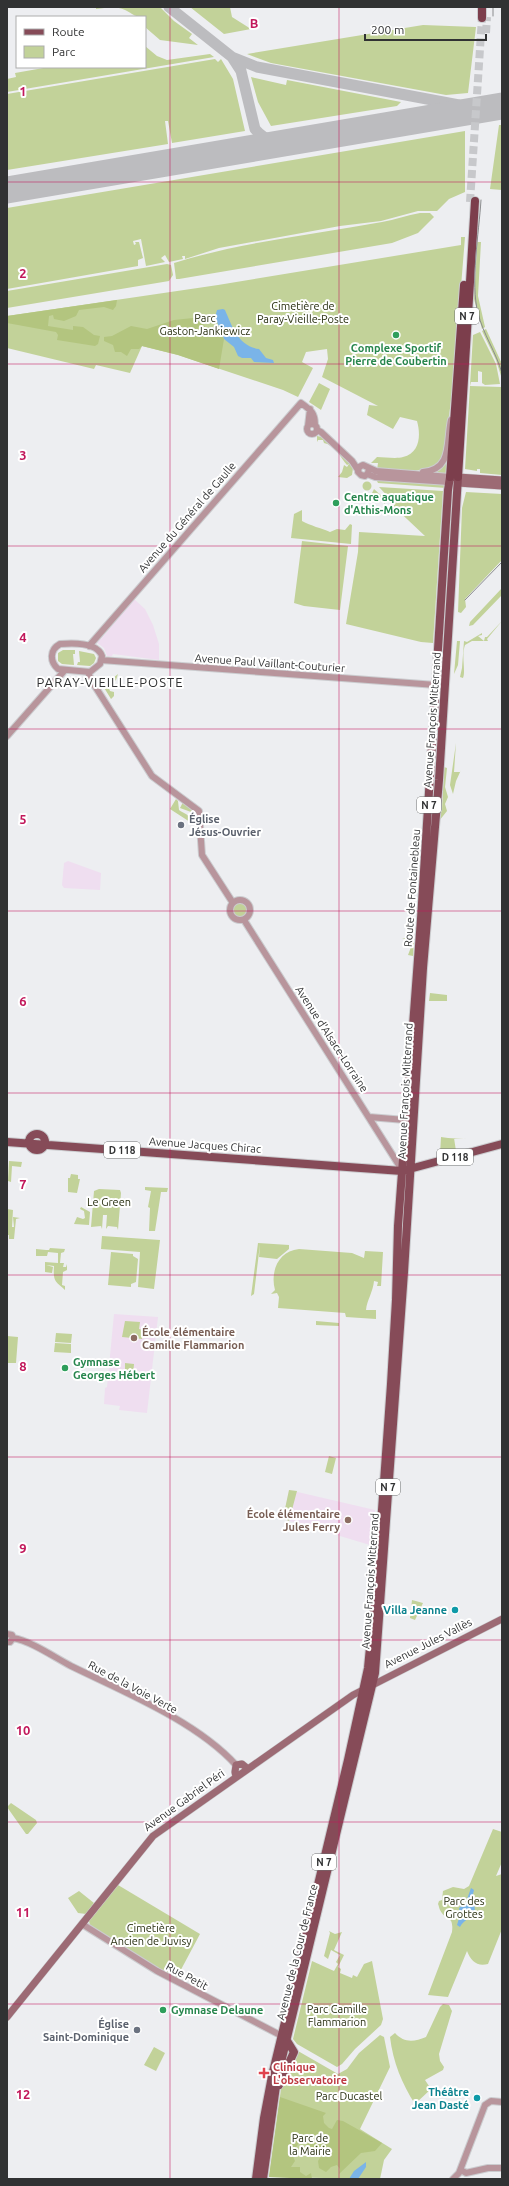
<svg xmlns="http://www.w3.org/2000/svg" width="509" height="2186" viewBox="0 0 509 2186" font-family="Ubuntu,sans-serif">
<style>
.education{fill:#efdef0}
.green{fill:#c2d299}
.forest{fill:#b3c57f}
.water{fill:#7ab4e8}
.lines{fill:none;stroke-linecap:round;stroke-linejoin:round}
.taxiway{stroke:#bcbcbf;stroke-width:11}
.runway{stroke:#bcbcbf;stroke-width:27}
.trunk-tunnel{stroke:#c7c8cb;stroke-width:8;stroke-dasharray:8 4;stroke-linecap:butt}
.tertiary-casing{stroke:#cbcccf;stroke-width:8}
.secondary-casing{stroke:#cbcccf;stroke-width:8}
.primary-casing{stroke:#cbcccf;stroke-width:10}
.trunk-casing{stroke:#cbcccf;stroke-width:10}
.tertiary{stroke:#b8959c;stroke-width:6}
.secondary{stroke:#9c6a74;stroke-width:7}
.primary{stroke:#864b58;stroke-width:8}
.trunk{stroke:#7c3e4c;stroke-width:8}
.tram{stroke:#8a8b8d;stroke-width:1}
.grid{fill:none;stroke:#c2185b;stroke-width:1;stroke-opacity:0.55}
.leisure-dot{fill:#2e9e5b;stroke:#fff;stroke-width:1.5}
.worship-dot{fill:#6b7280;stroke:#fff;stroke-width:1.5}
.education-dot{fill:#8d6e63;stroke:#fff;stroke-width:1.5}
.culture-dot{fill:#0f9aa8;stroke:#fff;stroke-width:1.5}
.health-dot{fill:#e0444e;stroke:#fff;stroke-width:1.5}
.labels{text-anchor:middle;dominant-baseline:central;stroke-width:4;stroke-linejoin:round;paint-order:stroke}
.shield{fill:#fff;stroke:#6f7070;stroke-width:1}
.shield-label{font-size:10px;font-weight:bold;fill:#313233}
.park-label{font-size:11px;fill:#282f11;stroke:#fff}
.leisure-label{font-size:11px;font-weight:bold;fill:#27864d;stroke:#fff;text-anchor:start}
.street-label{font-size:11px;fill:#313233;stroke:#fff}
.worship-label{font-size:11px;font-weight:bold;fill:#5b616d;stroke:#fff;text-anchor:start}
.education-label{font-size:11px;font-weight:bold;fill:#785e54;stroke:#fff;text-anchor:start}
.culture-label{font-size:11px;font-weight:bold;fill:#0d838f;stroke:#fff;text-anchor:end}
.health-label{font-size:11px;font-weight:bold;fill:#be3a42;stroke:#fff;text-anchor:start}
.quarter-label{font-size:13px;letter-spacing:1px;fill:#313233;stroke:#fff}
.grid-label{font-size:13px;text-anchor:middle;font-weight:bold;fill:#c2185b;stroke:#fff;stroke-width:4;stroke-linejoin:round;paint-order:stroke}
</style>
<rect width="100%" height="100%" fill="#edeef1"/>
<path class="education" d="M134,599L145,609L153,625L159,644V660L113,654L112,656H107L104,648L96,642L100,638L101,639Z
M68,861L101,873L100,890L64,888L62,885L64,863Z
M114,1314L158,1317L147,1413L119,1410L120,1406L104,1404L105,1388L107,1387Z
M289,1490L375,1510L373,1543L370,1545L283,1519Z"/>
<path class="green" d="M96,7H160L174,21L192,34L189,38L198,45L160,40L145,27V17C133,17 134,14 125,10C116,6 106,8 96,9Z
M190,7H230L232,17L251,29L224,34Z
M423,25L476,27L468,93L446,95L271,63L247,54Z
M145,46L157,56L167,60L210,54L214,57L7,92V79L16,77L15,73L49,67H145Z
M215,59L218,62L221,59L233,79L245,131L172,143L168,121H165L168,144L7,170V94Z
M251,77L286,85L287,80L401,102L397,106L271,126L258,102Z
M499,125H502V190L490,189Z
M465,131V192L449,199L437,211H418L381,221L340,226L219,248L185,259V256H182L183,259L169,262L165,255L161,258L165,262L146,266L141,239L133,241L134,245L136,244L135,242H139L143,258L138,260V266L7,289V208Z
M420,213H430L434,217L418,233L392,243L179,279H176L174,263C241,242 312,235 382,222C395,220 407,215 420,213Z
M461,237H465L453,386L444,453L436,467L408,472L377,470L378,463H371L377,457C385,457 396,459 403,457C420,453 421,435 417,421L400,417L393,429L367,415L369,405L378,406L322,377L328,359L327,349L306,352L302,362L313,368L298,397L283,390L178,355L142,346L130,373L96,365L94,369L7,348V316L218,285L461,245Z
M477,242H481L478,296L485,327L482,329L474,299Z
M167,264L171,265L173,275L169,281L7,308V291Z
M486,329L502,364V379L496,360L482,331Z
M480,332L496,364L500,384L485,385L482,383V372L478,371V382H471L470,386L502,387V475L480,473V469H477V471L465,469L473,335Z
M319,383L330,389L321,410L309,402Z
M317,436L322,437L350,464L353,468L352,475L347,478L338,477L342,472L344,465L347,467L349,464L347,465C341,458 335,445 324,443L323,440H318L317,442Z
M448,453L447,474H430L442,466Z
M376,479L444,484L446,488L378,483Z
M362.5 486a4.5 4.5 0 1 1 9 0a4.5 4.5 0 1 1-9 0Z
M452,485L449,567H447L444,625L450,492Z
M379,487L443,491L433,643L421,642L346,624L358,552L359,532L425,536L390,503L391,500Z
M374,489L385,499V504L379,496L371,495Z
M466,492L502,494V560L465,599L466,607L461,613L458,612L462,508Z
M302,510V521C311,526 321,528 330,532L337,529L345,530L350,524L352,525L351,544L291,538L294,514Z
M302,541L348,546L340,610L304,606L294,603Z
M502,588V595L473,625L469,626L470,622Z
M502,621L487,639L488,641H472L465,645C461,656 466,671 463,678L460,677L462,668L464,641L467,642L482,633V635L478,636L484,641L485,637H487Z
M457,641H460L458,665L454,674Z
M63,650H75V654H73L74,665L62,664L58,661V653Z
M79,651L94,654L96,658L94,663L90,666L77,665L78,662H80Z
M118,674L116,680L108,686L110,691L114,692V696L111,699L103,686Z
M456,743L454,772H460L461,770L456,781L453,794L450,785Z
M444,767L447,768L445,787L448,797L445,804L447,811L439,821L440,812L442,811Z
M176,799L178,801L179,810C184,814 192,815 190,822L170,809Z
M183,802L196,811L197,819L191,812L180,808Z
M232 910a8 8 0 1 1 16 0a8 8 0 1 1-16 0Z
M402,938L414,939L413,956L408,955L413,942Z
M430,993L447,995V1001H429Z
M441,1137C450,1139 461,1138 473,1139L454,1138L456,1151L440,1155Z
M9,1161L22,1162L21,1167L12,1166L11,1182L8,1181Z
M71,1174L78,1175V1179H80L77,1193L68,1192V1178H70Z
M145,1187L168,1188L167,1192H161L155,1231H149L150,1208L148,1207L151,1191L145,1190Z
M99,1189L120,1190L121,1193L118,1230L117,1227L108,1226L106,1229L107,1215H103L102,1229L101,1226L91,1227L94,1191Z
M81,1207L90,1212L89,1225L74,1224L77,1217L83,1219L85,1218L84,1211L80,1209Z
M7,1209L13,1210L12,1227H14L13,1217L20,1218L16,1219L14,1239H9V1235H7Z
M102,1236L160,1240L154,1289L138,1287L140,1252L101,1249Z
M258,1243L289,1245V1249L277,1259L278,1246L277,1259L259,1257L260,1244L254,1294L251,1296Z
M50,1248L65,1249L64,1252L61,1253L60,1263H64L63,1267H66L67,1264V1270L63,1272L62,1285L65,1286V1290C55,1281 53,1282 54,1266L46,1265L53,1267L52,1273L45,1272V1262L58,1263V1253L48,1252L47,1256H36V1249L46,1250V1255V1250H49Z
M299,1249L352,1253L364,1258L365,1251L383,1252L381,1286H377L378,1282L374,1281C373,1292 367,1300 366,1310H376V1319L346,1317L345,1313L278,1308L279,1297L277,1293L271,1294L275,1290C270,1272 278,1251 299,1249Z
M111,1252L133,1254V1256L138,1259L136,1282L131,1284V1287L108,1285Z
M125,1321L140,1322L139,1329L143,1330L142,1339L122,1337Z
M316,1321L339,1323V1326L316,1325Z
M56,1333L72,1334L71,1343L55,1342Z
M7,1336L18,1337L16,1363H7Z
M55,1343L71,1344V1353L54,1352Z
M125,1363L134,1364L133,1375H125Z
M329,1456L336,1458L332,1474L325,1472Z
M289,1490L297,1491L289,1521L283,1518Z
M412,1600L423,1603L415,1620L410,1618Z
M11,1803L36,1820L37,1823L28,1834H26L7,1807Z
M493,1829L502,1832V1862L496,1876L502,1874V1929L488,1964C477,1967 471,1961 467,1951L448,1997L428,1995L452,1932C454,1914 446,1922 440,1910C439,1908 439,1906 438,1904L439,1901L442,1900L443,1891L453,1887L464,1889L469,1886Z
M118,1885L200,1934L176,1979L90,1926L89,1921Z
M79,1891L94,1903L86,1914L78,1913L68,1898Z
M329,1931L335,1934L342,1932L334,1950L344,1955L338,1967L341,1969L340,1973L352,1978L353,1975L357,1977L364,1964L372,1961L383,2019L381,2025L355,2049L342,2064L337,2067L297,2044L293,2039L312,1961L334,1971L338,1964L336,1962L340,1955L331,1950L328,1959L324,1956L330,1933Z
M443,2004L449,2005L452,2011L439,2054L440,2061L444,2067L443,2070L425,2080L431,2089L415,2104C402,2084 393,2062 390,2037L395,2033C404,2043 414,2042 426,2037L440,2007Z
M380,2035L384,2037L390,2067L360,2129L392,2149L384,2160L380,2179L269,2177L281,2089L298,2051L338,2074L347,2069L359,2053Z
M154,2047L165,2053L156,2071L144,2065Z"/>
<path class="forest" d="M117,300L116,306L113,310L104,307L79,310L76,316L64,321L54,319L53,315L49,316L48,326L73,330V326L83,327L94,335L100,336L98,344L95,346L57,340L58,335L56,332L7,323V316Z
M193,318L201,321L206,328L219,327L224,339L219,369L178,355L142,346L139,349H131L127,356L121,352H115L113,345L104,341V337L112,336L131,326L147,329L174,320Z
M280,2097L326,2113L323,2116L324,2123L329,2128L332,2129L337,2120L343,2121L382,2143L375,2151L361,2153L339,2174L340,2169L337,2165L331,2167L326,2172L319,2168L318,2161L324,2151H312L307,2148L306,2143L298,2144L292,2154L295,2161L291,2167H300V2172L306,2176L311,2173L312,2179L269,2177Z"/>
<path class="water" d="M223,309L225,310C232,326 238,346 259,349L266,358L273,360L274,363L254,362L251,358H242L238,356L234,347L224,339L215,317L217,310Z
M471,1888L474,1890L473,1894L475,1911C471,1919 463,1920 460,1927L457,1925L460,1915L459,1908L466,1902Z
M366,2162V2167L358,2179H349L354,2171Z"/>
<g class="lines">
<path class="taxiway" d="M169,7L232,57L241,71L255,129C266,142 278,143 294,141
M232,57L257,67L459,105L484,107L502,105"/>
<path class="runway" d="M7,190L502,106"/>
<path class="trunk-tunnel" d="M486,33L487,17
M470,202L482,18"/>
<g class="tertiary-casing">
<path id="tertiary" d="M307 429a5 5 0 1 1 10 0a5 5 0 1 1-10 0Z
M308,426L310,409
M317,430L321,432L352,461L358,470
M369,468L368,473L365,476L361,475L358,472L359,467L363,465L376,471L450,477
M423,472C453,469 446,442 451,420
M367,474L375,477L449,482
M60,644C72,643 97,642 102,656L100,664L90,672L58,669C50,662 49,650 60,644Z
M89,646L301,403C311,410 315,413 315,425
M101,660L436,685
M88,672L91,680L152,776L199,811L202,855L233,903
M7,736L65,670
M230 910a10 10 0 1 1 20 0a10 10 0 1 1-20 0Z
M244,920L402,1170
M369,1117L405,1120
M7,1634L12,1635L13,1638L10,1642H7
M13,1638C31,1641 54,1657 71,1666C124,1692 196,1721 236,1765
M82,1924L157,1971L284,2037
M461,2170L466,2173L488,2168H502
M453,2179L459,2173L485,2105L491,2101L502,2102"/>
</g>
<g class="secondary-casing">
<path id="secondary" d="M458,477L502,480
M458,483L502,486
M236,1777L235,1772L236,1765L242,1764L248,1769
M7,2017L153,1836L353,1695L502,1619"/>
</g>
<g class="primary-casing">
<path id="primary" d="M29 1142a8 8 0 1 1 16 0a8 8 0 1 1-16 0Z
M7,1142L402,1171L502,1144
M279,2085L294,2052L286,2039
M256,2179L264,2118L272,2076L348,1760L368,1668L378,1566L391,1384L396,1300L398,1226L421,919L448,490L450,477H458L439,780L423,968L404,1272L375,1673L277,2079L263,2179"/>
</g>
<g class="trunk-casing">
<path id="trunk" d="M482,18V7
M450,477L464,285
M458,477L475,201"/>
</g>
<use href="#tertiary" class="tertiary"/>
<use href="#secondary" class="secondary"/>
<use href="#primary" class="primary"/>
<use href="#trunk" class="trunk"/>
<path class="tram" d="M493,16V7
M481,200C479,233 470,283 478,313C483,334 496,352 502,373
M465,600L502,562"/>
</g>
<path class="grid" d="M170,7V2179M339,7V2179M7,182H502M7,364H502M7,546H502M7,729H502M7,911H502M7,1093H502M7,1275H502M7,1457H502M7,1640H502M7,1822H502M7,2004H502"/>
<g class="leisure-dot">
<circle cx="396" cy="335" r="4"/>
<circle cx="336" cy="503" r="4"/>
<circle cx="65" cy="1368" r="4"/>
<circle cx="163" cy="2010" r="4"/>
</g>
<g class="worship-dot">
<circle cx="181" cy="825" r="4"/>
<circle cx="137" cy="2030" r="4"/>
</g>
<g class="education-dot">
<circle cx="134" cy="1338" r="4"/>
<circle cx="348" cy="1520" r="4"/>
</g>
<g class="culture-dot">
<circle cx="455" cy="1610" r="4"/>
<circle cx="477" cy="2098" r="4"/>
</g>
<path class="health-dot" d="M262 2067h4v4h4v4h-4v4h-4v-4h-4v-4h4z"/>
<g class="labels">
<g class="shield">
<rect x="455" y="308" width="24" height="16" rx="3"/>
<rect x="417" y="797" width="24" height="16" rx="3"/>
<rect x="104" y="1142" width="36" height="16" rx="3"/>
<rect x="437" y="1149" width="36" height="16" rx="3"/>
<rect x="376" y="1479" width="24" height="16" rx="3"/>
<rect x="312" y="1854" width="24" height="16" rx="3"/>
</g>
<g class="shield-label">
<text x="467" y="316">N 7</text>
<text x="429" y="805">N 7</text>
<text x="122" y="1150">D 118</text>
<text x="455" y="1157">D 118</text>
<text x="388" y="1487">N 7</text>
<text x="324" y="1862">N 7</text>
</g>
<g class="park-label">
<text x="303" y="306">Cimetière de<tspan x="303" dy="13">Paray-Vieille-Poste</tspan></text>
<text x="205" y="318">Parc<tspan x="205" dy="13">Gaston-Jankiewicz</tspan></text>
<text x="109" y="1202">Le Green</text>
<text x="464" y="1901">Parc des<tspan x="464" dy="13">Grottes</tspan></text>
<text x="151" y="1928">Cimetière<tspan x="151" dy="13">Ancien de Juvisy</tspan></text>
<text x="337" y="2009">Parc Camille<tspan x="337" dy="13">Flammarion</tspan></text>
<text x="349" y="2096">Parc Ducastel</text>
<text x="310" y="2138">Parc de<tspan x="310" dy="13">la Mairie</tspan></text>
</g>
<g class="leisure-label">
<text x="396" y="348" text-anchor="middle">Complexe Sportif<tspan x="396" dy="13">Pierre de Coubertin</tspan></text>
<text x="344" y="497">Centre aquatique<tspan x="344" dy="13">d'Athis-Mons</tspan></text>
<text x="73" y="1362">Gymnase<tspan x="73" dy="13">Georges Hébert</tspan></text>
<text x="171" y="2010">Gymnase Delaune</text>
</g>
<g class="street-label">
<text transform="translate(187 517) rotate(-49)">Avenue du Général de Gaulle</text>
<text transform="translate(270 663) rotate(4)">Avenue Paul Vaillant-Couturier</text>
<text transform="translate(432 720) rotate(-86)">Avenue François Mitterrand</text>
<text transform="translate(412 888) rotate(-86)">Route de Fontainebleau</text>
<text transform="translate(332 1039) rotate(57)">Avenue d'Alsace-Lorraine</text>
<text transform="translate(405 1091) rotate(-87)">Avenue François Mitterrand</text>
<text transform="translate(205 1145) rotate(4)">Avenue Jacques Chirac</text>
<text transform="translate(370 1581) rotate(-86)">Avenue François Mitterrand</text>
<text transform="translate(428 1643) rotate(-27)">Avenue Jules Vallès</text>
<text transform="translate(133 1687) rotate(28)">Rue de la Voie Verte</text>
<text transform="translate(184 1800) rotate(-36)">Avenue Gabriel Péri</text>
<text transform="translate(297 1952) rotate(-76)">Avenue de la Cour de France</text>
<text transform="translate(187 1976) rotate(28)">Rue Petit</text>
</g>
<g class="worship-label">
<text x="189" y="819">Église<tspan x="189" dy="13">Jésus-Ouvrier</tspan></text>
<text x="129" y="2024" text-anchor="end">Église<tspan x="129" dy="13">Saint-Dominique</tspan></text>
</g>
<g class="education-label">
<text x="142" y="1332">École élémentaire<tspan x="142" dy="13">Camille Flammarion</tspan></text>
<text x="340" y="1514" text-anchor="end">École élémentaire<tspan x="340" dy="13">Jules Ferry</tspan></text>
</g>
<g class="culture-label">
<text x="447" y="1610">Villa Jeanne</text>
<text x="469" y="2092">Théâtre<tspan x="469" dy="13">Jean Dasté</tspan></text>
</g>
<g class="health-label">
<text x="273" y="2067">Clinique<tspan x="273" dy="13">L'observatoire</tspan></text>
</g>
<g class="quarter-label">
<text x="110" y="682">PARAY-VIEILLE-POSTE</text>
</g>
</g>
<g class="grid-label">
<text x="254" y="28">B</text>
<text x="23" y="96">1</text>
<text x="23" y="278">2</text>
<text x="23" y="460">3</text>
<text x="23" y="642">4</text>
<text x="23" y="824">5</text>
<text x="23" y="1006">6</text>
<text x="23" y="1189">7</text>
<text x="23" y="1371">8</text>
<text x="23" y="1553">9</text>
<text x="23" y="1735">10</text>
<text x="23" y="1917">11</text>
<text x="23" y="2099">12</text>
</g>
<rect width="509" height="2186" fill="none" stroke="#313233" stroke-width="16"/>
<rect x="16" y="16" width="130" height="52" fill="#ffffff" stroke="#adadad"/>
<rect x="24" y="29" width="20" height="6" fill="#864b58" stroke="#adadad"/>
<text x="52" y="36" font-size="12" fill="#313233">Route</text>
<rect x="24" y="46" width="20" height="12" fill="#c2d299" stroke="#adadad"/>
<text x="52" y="56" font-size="12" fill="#313233">Parc</text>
<path d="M365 34v6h121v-6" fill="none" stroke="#313233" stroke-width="2"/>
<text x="371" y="34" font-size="12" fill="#313233" stroke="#ffffff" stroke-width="3" paint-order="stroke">200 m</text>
</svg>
